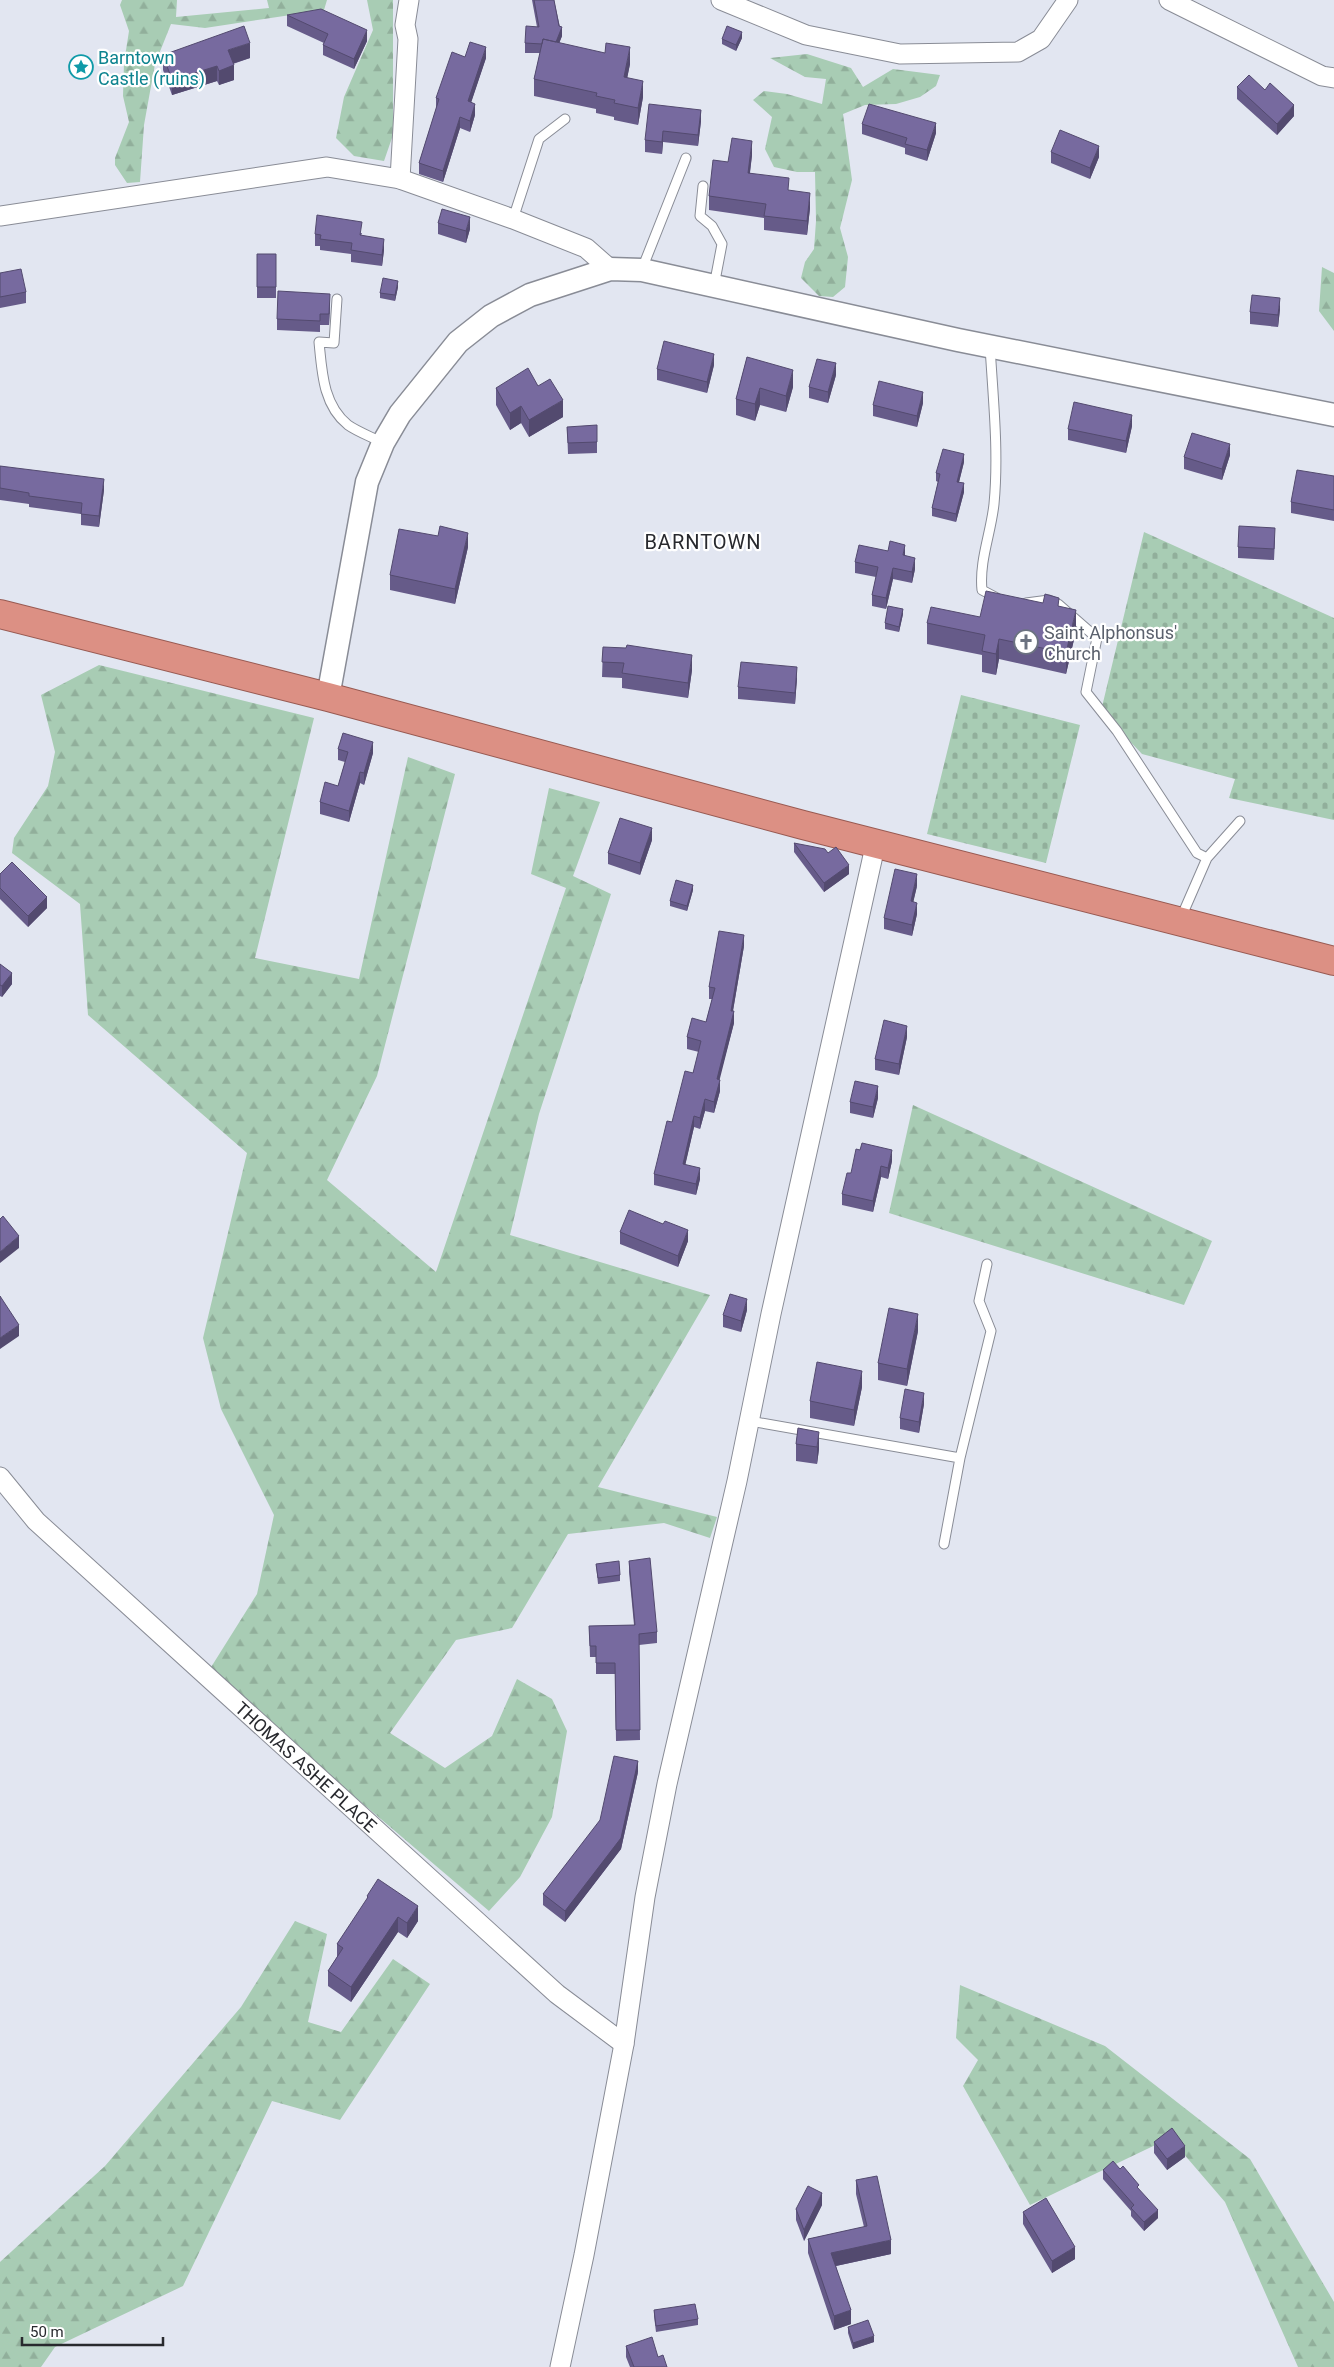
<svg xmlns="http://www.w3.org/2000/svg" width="1334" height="2367" viewBox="0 0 1334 2367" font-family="Roboto,sans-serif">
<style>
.forest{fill:url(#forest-firs)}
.cemetery{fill:url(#cemetery-stones)}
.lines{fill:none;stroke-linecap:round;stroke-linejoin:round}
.service-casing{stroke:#898c96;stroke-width:11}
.minor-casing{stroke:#898c96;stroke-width:21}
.tertiary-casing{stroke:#898c96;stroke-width:25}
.trunk-casing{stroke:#985a52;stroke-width:30}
.service{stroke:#fff;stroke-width:9}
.minor{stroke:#fff;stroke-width:19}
.tertiary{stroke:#fff;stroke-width:22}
.trunk{stroke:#dc9084;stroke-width:28}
.wall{fill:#665b89}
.shaded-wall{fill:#534a6f}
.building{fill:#776a9f;stroke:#534a6f}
.labels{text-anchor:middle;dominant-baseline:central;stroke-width:4.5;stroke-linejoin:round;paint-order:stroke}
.culture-label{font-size:18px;fill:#0d838f;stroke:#fff;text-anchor:start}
.worship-label{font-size:18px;fill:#5b616d;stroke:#fff;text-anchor:start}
.street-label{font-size:18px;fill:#28292e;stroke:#fff}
.quarter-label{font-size:20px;letter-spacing:1px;fill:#28292e;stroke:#fff}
</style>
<defs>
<pattern id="forest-firs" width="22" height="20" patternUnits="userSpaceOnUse" patternTransform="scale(1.25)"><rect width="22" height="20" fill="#a8ccb4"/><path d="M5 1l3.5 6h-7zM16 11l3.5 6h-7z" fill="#91af9b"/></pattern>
<pattern id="cemetery-stones" width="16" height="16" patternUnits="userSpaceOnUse" patternTransform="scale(1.25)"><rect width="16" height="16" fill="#a8ccb4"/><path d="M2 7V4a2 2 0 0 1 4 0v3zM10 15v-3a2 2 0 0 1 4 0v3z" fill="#91af9b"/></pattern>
</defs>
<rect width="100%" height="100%" fill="#e2e6f1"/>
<path class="forest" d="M122,0H177L176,17L269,8L267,0H327L324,10L205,28L171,24L155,64L144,125L140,182L127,183L115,165V158L129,122L123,96L124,63L129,31L120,5Z
M367,0H393V135L384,161L354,156L336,138L344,97L373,30Z
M807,54L851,68L863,87L893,69L940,75L936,86L920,97L896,104L865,105L843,114L852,180L840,228L848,257L845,287L833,297L819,296L801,278L805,262L814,249L816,221L815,172H797L774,167L765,149L772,117L753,100L764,91L787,94L822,104L826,79L805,77L770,58Z
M1322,267L1334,273V331L1319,311Z
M99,665L314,718L255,958L359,979L408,757L455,774L377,1076L327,1180L436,1272L566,888L531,874L549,788L600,802L573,876L611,894L539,1114L510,1235L710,1295L598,1487L717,1517L710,1538L664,1523L568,1534L512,1628L456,1640L390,1733L445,1768L492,1736L517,1679L552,1699L567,1731L552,1817L520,1877L489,1911L208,1672L257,1594L274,1515L221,1409L203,1338L247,1153L88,1015L80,904L12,853L14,838L48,786L55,752L41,695Z
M913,1105L1212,1241L1184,1305L889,1213Z
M295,1921L327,1934L308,2022L341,2032L393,1959L430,1984L340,2120L272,2101L183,2286L55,2347L41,2367H0V2262L105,2166L241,2007Z
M960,1985L1105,2046L1250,2159L1334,2302V2367H1298L1225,2202L1170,2138L1030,2205L963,2086L978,2060L956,2038Z"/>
<path class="cemetery" d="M1144,532L1334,618V820L1229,798L1235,779L1142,754L1101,711Z
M961,695L1080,725L1046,863L927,834Z"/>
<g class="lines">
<g class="service-casing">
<path id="service" d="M703,186L700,216L712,226L722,244L714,286
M513,219L539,139L565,119
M642,269L686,158
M337,299L334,343L319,342C322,372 323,405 348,425C358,432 372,437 383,443
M990,346C993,398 999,452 994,504C991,533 979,561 982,590L997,598
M1026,603L1049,600L1058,604L1097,638L1086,692L1117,731L1197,853L1207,858L1180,920
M1207,858L1240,821
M750,1421L960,1458
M944,1544L960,1458L991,1331L979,1301L987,1264"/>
</g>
<g class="minor-casing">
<g id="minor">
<path d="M721,0L806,35L900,54L1018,52L1041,39L1068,0"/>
<path d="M1169,0L1322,76L1334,78"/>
<path d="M400,179L408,39L405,25L409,0"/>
<path d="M0,216L327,167L400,179L513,219L586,248L610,269"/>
<path id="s1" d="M0,1477L36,1521L557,1994L624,2044"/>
<path d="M560,2367L584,2255L624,2044L645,1897L667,1784L737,1481L771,1314L876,842"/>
</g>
</g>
<g class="tertiary-casing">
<path id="tertiary" d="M328,697L367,482L383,443L400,414L458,342L491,316L530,295L610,269L642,270L958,340L1334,415"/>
</g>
<g class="trunk-casing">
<path id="trunk" d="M0,614L328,697L803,825L1334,961"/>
</g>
<use href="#service" class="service"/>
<use href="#minor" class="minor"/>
<use href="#tertiary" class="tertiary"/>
<use href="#trunk" class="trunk"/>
</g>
<path class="wall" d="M532,0H554L562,36L559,43L630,64L627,78L643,97L638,125L614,120V117L596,113V109L534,96V79L540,53H525V43L537,27Z
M287,15L367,41L354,69L323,55V45L324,43L287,26Z
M742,38L736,51L722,44V39Z
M163,55L250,58L233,64L234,80L219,85L217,81L172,95L163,70Z
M465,57L486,58L471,102L475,115L470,132L460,128L443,182L419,174V163L436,109V98Z
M1237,87L1294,116L1277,135L1237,99Z
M701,110V121L698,146L663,142L662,154L645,152V140Z
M862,124L936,133L927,161L905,154V148L862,134Z
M1051,152L1099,157L1090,179L1051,163Z
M752,155L750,173L789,191L810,208L807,235L764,230V218L709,210V196L728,162Z
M438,223L470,229L466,243L438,234Z
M362,233L361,236L384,250L382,266L351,262V254L320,250V246H315V234Z
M257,254H276V298H257Z
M0,273L26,292V303L0,308Z
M398,287L395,301L380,298V293Z
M330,305L329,325H320V332L277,330V319Z
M1280,309L1278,327L1250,324V312Z
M747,357L793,387L786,412L760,405L755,421L736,415V399Z
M714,365L707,393L657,380V369Z
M836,375L828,403L809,398V387Z
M538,386L563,417L529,437L521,423L510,430L496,405V388Z
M923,403L917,427L873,416V405Z
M1132,426L1126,453L1068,440V429Z
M567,427L597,442V453L568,454Z
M1230,455L1222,480L1184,469V457Z
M964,462L959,482L964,492L956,522L932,516V508L938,482L936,481V473Z
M0,466L104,490L99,527L81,525V514L29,507V504L0,500Z
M1334,476V521L1291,513V502Z
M438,536L468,547L455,604L390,590V575Z
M1275,540L1274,560L1238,558V547Z
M905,556L915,569L912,583L893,579L886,609L872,606V595L876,577L855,573V562Z
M1043,603L1059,606L1076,631L1066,674L999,659L996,675L982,672V655L927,644V623L980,617Z
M903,614L899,632L885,629V623Z
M603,647L692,670L688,698L622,688V678L602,677Z
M797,678L795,704L738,699V687Z
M338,749L373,753L364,785L360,783L349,822L320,814V802L338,786L345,762L338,760Z
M652,840L640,875L608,864V853Z
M794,843L828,853L849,874L824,892L794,852Z
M0,874L47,908L28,927L0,899Z
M917,886L913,902L917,914L912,936L884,929V918Z
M693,890L687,911L670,906V901Z
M744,946L733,1011L734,1023L719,1079L720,1091L714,1113L705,1111L700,1129L694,1127L685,1165L700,1179L696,1195L654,1185V1174L672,1122L693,1073L699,1052L687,1049V1037L706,1022L712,999H709V987Z
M0,964L12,984L2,997L0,996Z
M907,1037L899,1075L875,1070V1059Z
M878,1098L873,1118L850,1113V1102Z
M892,1161L888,1179L881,1177L873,1212L842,1205V1194L851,1173Z
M663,1224L688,1241L678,1267L620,1244V1232Z
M747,1310L741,1332L723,1327V1315Z
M918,1331L907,1386L878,1380V1363Z
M862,1387L854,1426L810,1418V1401Z
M924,1404L919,1433L900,1429V1418Z
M798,1428L819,1449L817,1464L796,1461V1444Z
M629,1561L657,1632V1643L639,1645L640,1740L616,1741L615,1674H596V1657H590L589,1626L634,1625L629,1572Z
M596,1564L620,1575V1581L598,1584Z
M638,1772L621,1849L565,1922L543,1905V1894Z
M367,1896L418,1921L407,1938L398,1932L351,2002L328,1986V1971L337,1957V1944L367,1900Z
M1154,2142L1185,2157L1167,2170L1154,2153Z
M1103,2170L1139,2190L1158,2218L1144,2231L1131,2216V2211L1103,2179Z
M856,2180L891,2254L836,2266L851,2324L834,2330L808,2253V2239L864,2227L856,2194Z
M822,2205L804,2241L796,2220V2209Z
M1023,2212L1075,2259L1052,2273L1023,2224Z
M654,2310L698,2319V2325L656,2332L654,2316Z
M848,2327L874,2342L853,2349L848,2333Z
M626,2346L658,2357L667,2367H630L626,2357Z"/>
<path class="shaded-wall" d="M562,27V36L555,54V44Z
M367,30V41L354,69V59Z
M742,32V38L736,51V45Z
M250,43V58L228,65V50Z
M486,47V58L468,112V101Z
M630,47V64L624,94V77Z
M234,65V80L219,85V71Z
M217,66V81L172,95V80Z
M643,81V97L638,125V108Z
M475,104V115L470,132V121Z
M1294,105V116L1277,135V124Z
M701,110V121L698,146V135Z
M460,117V128L443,182V171Z
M936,123V133L927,161V150Z
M663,131V142L662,154V142Z
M752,141V155L748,187V173Z
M1099,146V157L1090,179V168Z
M810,193V208L807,235V221Z
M470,217V229L466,243V231Z
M384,239V250L382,266V255Z
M398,281V287L395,301V295Z
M330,294V305L329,325V314Z
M1280,298V309L1278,327V315Z
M714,354V365L707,393V382Z
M836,363V375L828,403V392Z
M793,370V387L786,412V396Z
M760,388V405L755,421V404Z
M923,392V403L917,427V416Z
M563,400V417L529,437V420Z
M521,406V423L510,430V413Z
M1132,415V426L1126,453V441Z
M1230,444V455L1222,480V469Z
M964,454V462L957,490V482Z
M104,479V490L99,527V516Z
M964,483V492L956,522V514Z
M468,533V547L455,604V589Z
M905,545V556L903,555Z
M915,558V569L912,583V572Z
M893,568V579L886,609V598Z
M903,609V614L899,632V627Z
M1076,610V631L1066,674V653Z
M999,639V659L996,675V654Z
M692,655V670L688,698V683Z
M797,667V678L795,704V693Z
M373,742V753L364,785V773Z
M360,772V783L349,822V811Z
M652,828V840L640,875V863Z
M849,865V874L824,892V883Z
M917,874V886L911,912V901Z
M693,885V890L687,911V906Z
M47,897V908L28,927V916Z
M917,903V914L912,936V925Z
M744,935V946L731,1022V1011Z
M12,973V984L2,997V986Z
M734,1011V1023L717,1090V1079Z
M907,1026V1037L899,1075V1064Z
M720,1080V1091L714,1113V1102Z
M878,1086V1098L873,1118V1107Z
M705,1099V1111L700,1129V1118Z
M694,1116V1127L683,1175V1164Z
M892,1150V1161L888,1179V1168Z
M881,1166V1177L873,1212V1201Z
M700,1168V1179L696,1195V1184Z
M688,1230V1241L678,1267V1256Z
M19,1236V1248L0,1263V1252Z
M747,1299V1310L741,1332V1321Z
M918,1314V1331L907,1386V1369Z
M19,1325V1336L0,1349V1338Z
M862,1371V1387L854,1426V1410Z
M924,1393V1404L919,1433V1422Z
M819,1432V1449L817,1464V1447Z
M638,1761V1772L621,1849L565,1922V1911Z
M418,1906V1921L407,1938V1923Z
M398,1917V1932L351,2002V1987Z
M1185,2146V2157L1167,2170V2159Z
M822,2193V2205L804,2241V2230Z
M1158,2210V2218L1144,2231V2222Z
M891,2240V2254L831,2267V2253Z
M1075,2247V2259L1052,2273V2261Z
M851,2310V2324L834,2330V2316Z
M874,2336V2342L853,2349V2343Z"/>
<path class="building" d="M534,0H554L559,26L562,27L556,42L543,39L542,44L525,43L526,26L539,27Z
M321,9L367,30L354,59L323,45L328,34L287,15Z
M244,26L250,43L228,50L234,65L219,71L217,66L172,80L163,55Z
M727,26L742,32L736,45L722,39Z
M543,39L605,53L606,43L630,47L624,77L643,81L638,108L614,103L615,100L596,96L597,93L534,79Z
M470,42L486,47L468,101L475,104L470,121L460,117L443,171L419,163L439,99L436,98L452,52L465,57Z
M1249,75L1265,90L1270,83L1294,105L1277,124L1237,87Z
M649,104L701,110L698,135L663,131L662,142L645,140Z
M869,104L936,123L927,150L905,144L907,138L862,124Z
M1060,130L1099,146L1090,168L1051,152Z
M732,138L752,141L748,173L789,178L788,190L810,193L807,221L764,216L766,204L709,196L713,160L728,162Z
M442,209L470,217L466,231L438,223Z
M317,215L362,222L360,235L384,239L382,255L351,250L352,243L320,239L321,235L315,234Z
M257,254H276V287H257Z
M21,269L26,292L0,297V273Z
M383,278L398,281L395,295L380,293Z
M278,291L330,294L329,314H320V321L277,319Z
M1252,295L1280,298L1278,315L1250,312Z
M664,341L714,354L707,382L657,369Z
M747,357L793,370L786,396L760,388L755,404L736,399Z
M817,359L836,363L828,392L809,387Z
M528,368L538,386L550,379L563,400L529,420L521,406L510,413L496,388Z
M879,381L923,392L917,416L873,405Z
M1074,402L1132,415L1126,441L1068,429Z
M597,425V442L568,443L567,427Z
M1192,433L1230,444L1222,469L1184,457Z
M943,449L964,454L957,482L964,483L956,514L932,508L940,474L936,473Z
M0,466L104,479L99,516L81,514L82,503L29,496V493L0,488Z
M1297,470L1334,476V510L1291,502Z
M440,526L468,533L455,589L390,575L399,529L438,536Z
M1239,526L1275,528L1274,549L1238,547Z
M890,541L905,545L903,555L915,558L912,572L893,568L886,598L872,595L878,567L855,562L859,545L888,551Z
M986,591L1043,603L1045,594L1059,598L1058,606L1076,610L1066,653L999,639L996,654L982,651L985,635L927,623L931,607L980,617Z
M888,606L903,609L899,627L885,623Z
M627,645L692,655L688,683L622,673L624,663L602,662L603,647L626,648Z
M741,662L797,667L795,693L738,687Z
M343,733L373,742L364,773L360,772L349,811L320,802L325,782L338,786L348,752L338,749Z
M620,818L652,828L640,863L608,853Z
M794,843L825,849L828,853L836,847L849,865L824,883Z
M12,862L47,897L28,916L0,888V874Z
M895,869L917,874L911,901L917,903L912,925L884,918Z
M676,880L693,885L687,906L670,901Z
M719,931L744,935L731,1011H734L717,1079L720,1080L714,1102L705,1099L700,1118L694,1116L683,1164L700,1168L696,1184L654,1174L667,1121L672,1122L685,1071L693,1073L701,1041L687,1037L692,1018L706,1022L715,988L709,987Z
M0,964L12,973L2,986L0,985Z
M884,1020L907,1026L899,1064L875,1059Z
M855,1081L878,1086L873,1107L850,1102Z
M862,1143L892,1150L888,1168L881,1166L873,1201L842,1194L847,1173H851L856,1149L860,1150Z
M629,1210L663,1224L665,1221L688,1230L678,1256L620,1232Z
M3,1216L19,1236L0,1252V1219Z
M730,1294L747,1299L741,1321L723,1315Z
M0,1296L19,1325L0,1338Z
M889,1308L918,1314L907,1369L878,1363Z
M817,1362L862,1371L854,1410L810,1401Z
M905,1389L924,1393L919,1422L900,1418Z
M798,1428L819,1432L817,1447L796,1444Z
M650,1558L657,1632L639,1634L640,1730H616L615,1663H596V1646H590L589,1626L635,1625L629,1561Z
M619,1561L620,1575L598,1578L596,1564Z
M614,1756L638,1761L621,1838L565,1911L543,1894L600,1820Z
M378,1879L418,1906L407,1923L398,1917L351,1987L328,1971L343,1948L337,1944L368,1897L367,1896Z
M1172,2128L1185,2146L1167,2159L1154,2142Z
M1113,2161L1120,2169L1123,2166L1139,2185L1137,2187L1158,2210L1144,2222L1131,2208L1134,2205L1103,2170Z
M877,2176L891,2240L831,2253L851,2310L834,2316L808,2239L867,2226L856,2180Z
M808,2186L822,2193L804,2230L796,2209Z
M1046,2198L1075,2247L1052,2261L1023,2212Z
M695,2304L698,2319L656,2326L654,2310Z
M868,2320L874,2336L853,2343L848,2327Z
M652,2337L658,2357L663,2355L667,2367H634L626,2346Z"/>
<defs>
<g id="sight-ring" transform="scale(1.25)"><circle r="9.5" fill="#fff" stroke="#0f9aa8" stroke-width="1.5"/><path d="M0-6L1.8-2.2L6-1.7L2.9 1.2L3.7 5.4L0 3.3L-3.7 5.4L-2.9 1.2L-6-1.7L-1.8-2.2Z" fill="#0f9aa8"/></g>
<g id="church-ring" transform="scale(1.25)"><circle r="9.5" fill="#fff" stroke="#6b7280" stroke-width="1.5"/><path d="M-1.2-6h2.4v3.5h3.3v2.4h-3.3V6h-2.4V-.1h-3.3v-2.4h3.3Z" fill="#6b7280"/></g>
</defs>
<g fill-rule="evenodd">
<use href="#sight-ring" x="81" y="67"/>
<use href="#church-ring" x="1026" y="642"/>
</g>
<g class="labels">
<g class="culture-label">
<text x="98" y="57">Barntown<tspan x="98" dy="21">Castle (ruins)</tspan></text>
</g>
<g class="worship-label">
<text x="1044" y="632">Saint Alphonsus'<tspan x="1044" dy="21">Church</tspan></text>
</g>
<g class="street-label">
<text stroke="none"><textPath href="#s1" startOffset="422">THOMAS ASHE PLACE</textPath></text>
</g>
<g class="quarter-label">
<text x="703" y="542">BARNTOWN</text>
</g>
</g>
<path d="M22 2337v8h141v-8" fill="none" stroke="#28292e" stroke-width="2.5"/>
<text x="30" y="2337" font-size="15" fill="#28292e" stroke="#ffffff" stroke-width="4" paint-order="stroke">50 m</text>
</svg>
